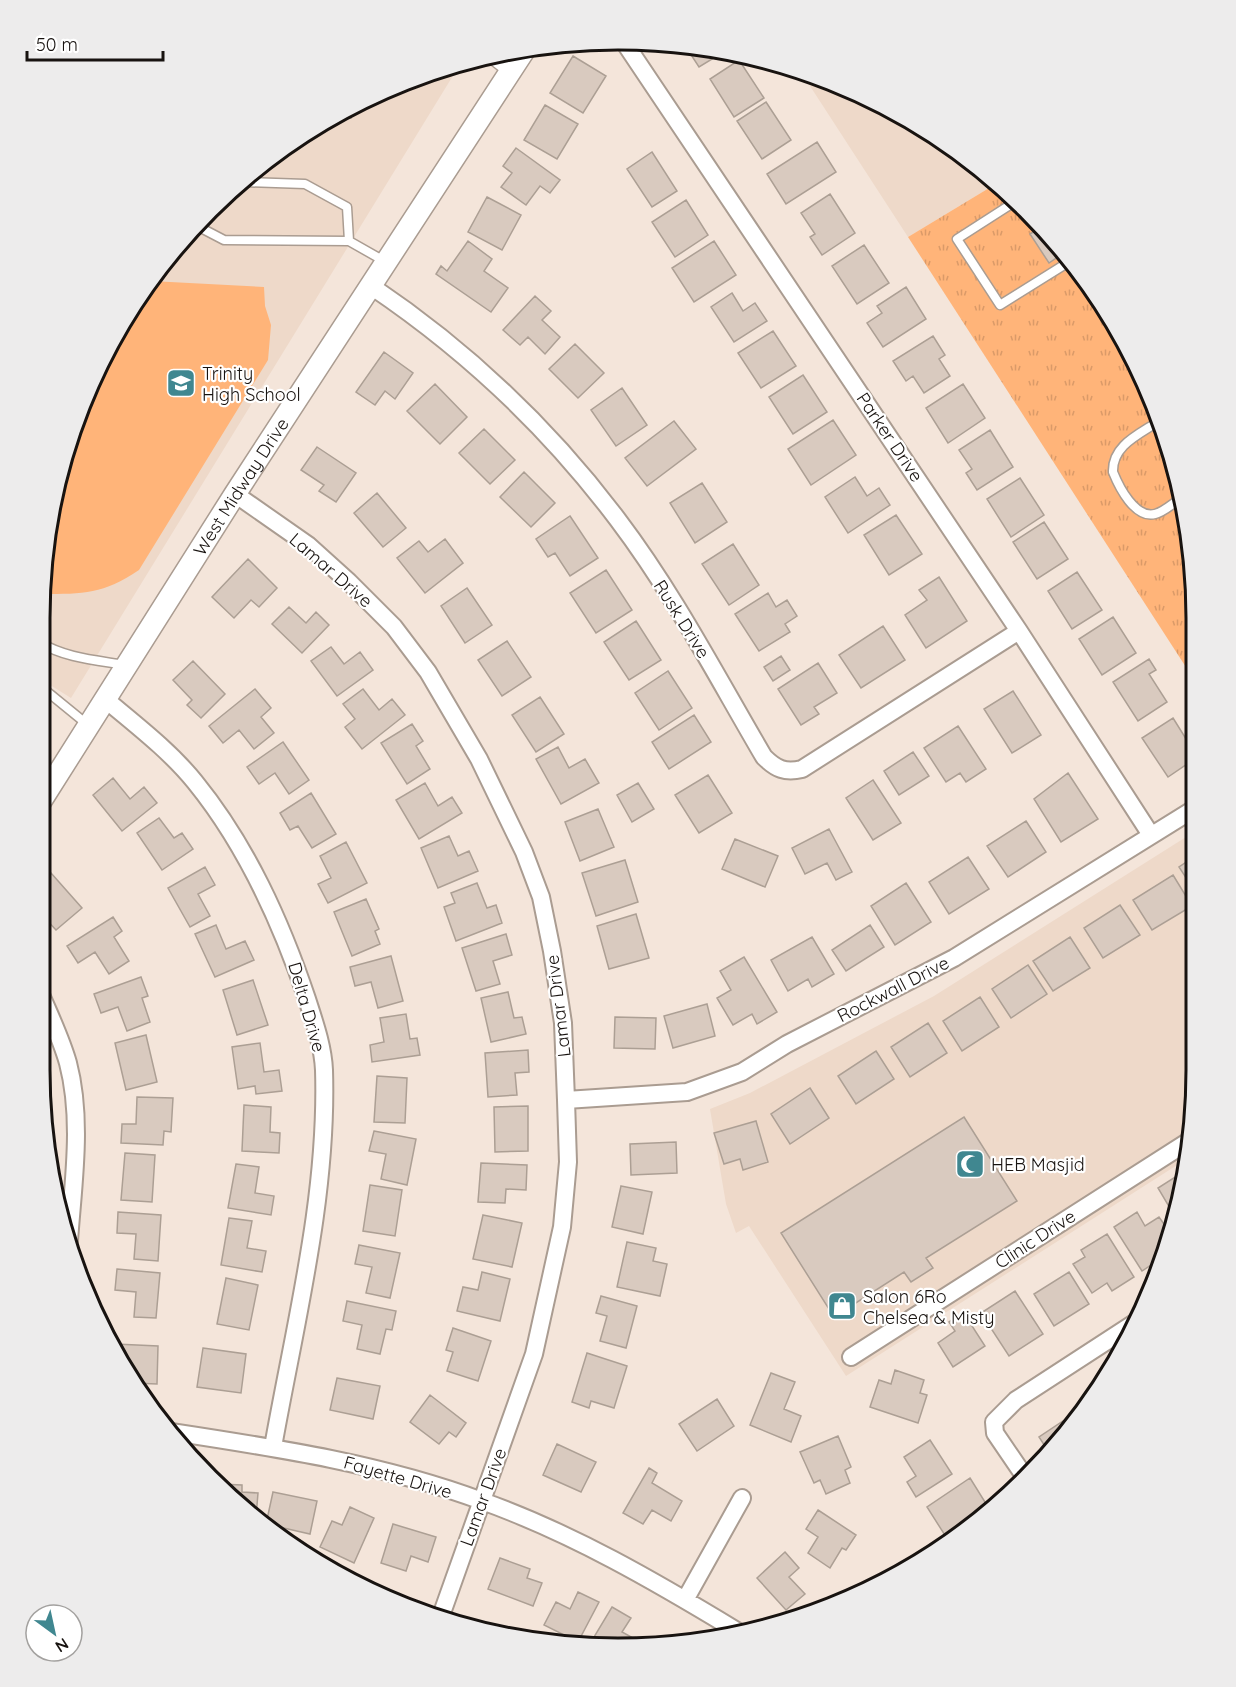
<svg xmlns="http://www.w3.org/2000/svg" width="1236" height="1687" viewBox="0 0 1236 1687" font-family="Quicksand,sans-serif">
<style>
.built{fill:#eed9c9}
.grass{fill:url(#grass-tufts)}
.park{fill:#ffb479}
.building{fill:#d9cabf;stroke:#ac9f94;stroke-width:1.5}
.lines{fill:none;stroke-linecap:round;stroke-linejoin:round}
.service-casing{stroke:#aa9c91;stroke-width:11}
.minor-casing{stroke:#aa9c91;stroke-width:20}
.tertiary-casing{stroke:#aa9c91;stroke-width:24}
.service{stroke:#fff;stroke-width:8}
.minor{stroke:#fff;stroke-width:16}
.tertiary{stroke:#fff;stroke-width:21}
.labels{text-anchor:middle;dominant-baseline:central;stroke-width:4.5;stroke-linejoin:round;paint-order:stroke}
.poi-label{font-size:18px;fill:#181310;stroke:#fff;text-anchor:start}
.street-label{font-size:18px;fill:#181310;stroke:#fff}
.rim{fill:none;stroke:#181310;stroke-width:3}
</style>
<defs>
<pattern id="grass-tufts" width="24" height="20" patternUnits="userSpaceOnUse" patternTransform="scale(1.5)"><rect width="24" height="20" fill="#ffb479"/><path d="M3 7l-1-3M5 7V3M7 7l1-3M15 17l-1-3M17 17v-4M19 17l1-3" fill="none" stroke="#da9a68"/></pattern>
</defs>
<rect width="100%" height="100%" fill="#f4e5da"/>
<path class="built" d="M462,61L71,698L39,678V618L59,468L136,297L265,159L362,99Z
M799,69L907,116L999,182L908,237Z
M1194,832L1196,1107L1185,1160L846,1376L749,1226L736,1233L726,1204L710,1109L750,1093L934,996Z"/>
<path class="grass" d="M999,182L1077,265L1153,396L1192,542L1193,678L908,237Z"/>
<path class="park" d="M151,281L264,287L265,306L271,325L268,360L139,570C103,594 84,594 42,594L59,468L136,297Z"/>
<path class="building" d="M684,44L720,50L722,53L699,67Z
M573,56L606,76L583,113L550,93Z
M739,60L764,98L734,117L710,79Z
M766,102L791,140L762,159L737,121Z
M351,105V118H331Z
M545,105L578,124L557,159L524,140Z
M817,142L836,172L786,204L767,174Z
M516,148L560,180L550,193L540,186L526,205L501,187L512,173L503,166Z
M652,152L677,191L652,207L627,169Z
M830,194L855,233L822,255L810,237L815,234L801,213Z
M487,197L521,215L502,250L468,232Z
M686,200L708,235L675,257L652,222Z
M1041,227L1065,252L1049,263L1030,234Z
M468,241L492,259L484,271L508,288L491,312L436,274L441,266L447,271Z
M714,241L736,275L694,302L672,268Z
M864,245L889,283L857,304L832,266Z
M906,287L926,319L883,347L867,323L882,313L877,306Z
M732,293L743,311L755,303L767,321L734,342L711,307Z
M535,296L551,311L542,320L560,337L545,354L528,337L520,345L503,330Z
M773,331L796,366L761,388L738,353Z
M933,336L945,355L939,359L950,376L924,393L913,376L906,381L893,361Z
M575,344L604,373L578,398L549,369Z
M384,352L413,373L395,399L385,391L375,405L356,392Z
M803,375L827,412L793,434L769,397Z
M435,384L467,417L440,444L407,411Z
M963,384L985,418L948,443L926,408Z
M622,388L647,425L616,446L591,410Z
M833,420L856,455L811,485L788,449Z
M674,421L696,449L647,486L625,458Z
M484,429L515,460L490,484L459,453Z
M990,430L1013,467L977,490L966,473L972,469L959,450Z
M317,447L356,473L336,502L319,491L324,485L301,470Z
M524,472L555,503L531,527L500,497Z
M855,477L867,496L879,488L890,505L848,533L825,497Z
M1020,478L1044,515L1011,537L987,499Z
M702,483L727,522L695,543L670,503Z
M377,493L406,528L383,547L354,513Z
M896,515L922,554L889,575L864,535Z
M570,516L598,558L570,576L555,553L548,557L536,539Z
M1044,522L1068,559L1037,579L1013,542Z
M445,539L463,563L425,593L397,558L419,541L428,552Z
M733,544L759,585L729,605L702,564Z
M248,559L277,588L259,607L251,600L234,618L212,597Z
M606,570L632,610L596,633L570,593Z
M1077,572L1102,610L1072,629L1048,591Z
M939,577L967,621L926,648L905,615L927,600L919,590Z
M467,588L492,625L465,643L441,606Z
M768,593L776,607L787,600L797,616L785,624L790,632L759,651L735,614Z
M289,607L306,623L316,612L329,625L302,653L272,624Z
M1113,617L1136,653L1102,675L1079,639Z
M636,621L661,660L629,680L604,642Z
M883,626L905,660L861,688L839,655Z
M507,641L531,677L502,696L478,660Z
M331,647L344,664L360,652L373,670L337,696L311,661Z
M781,656L790,670L773,681L764,667Z
M1149,659L1156,670L1149,674L1167,702L1138,721L1113,682Z
M193,661L225,694L201,718L187,705L192,700L173,680Z
M818,663L837,693L814,707L819,714L801,725L778,689Z
M668,671L692,708L659,730L635,693Z
M255,689L271,708L261,717L274,733L254,749L239,730L223,743L209,726Z
M363,689L379,710L392,699L405,715L362,749L345,727L355,719L343,704Z
M1013,691L1041,735L1012,753L984,709Z
M540,697L564,734L536,752L512,715Z
M694,715L711,742L669,769L652,742Z
M1173,718L1193,750V760L1168,777L1142,738Z
M412,724L423,741L416,746L430,769L407,784L381,743Z
M958,726L986,769L966,782L960,773L946,782L924,748Z
M283,742L309,780L289,794L275,773L259,784L247,767Z
M558,747L569,768L585,759L599,783L561,804L536,759Z
M913,752L929,776L899,795L884,771Z
M1068,773L1098,819L1061,842L1034,799Z
M708,775L732,813L699,833L675,795Z
M113,778L130,799L144,787L157,803L122,831L93,795Z
M873,780L901,823L873,840L846,798Z
M425,783L438,806L452,797L462,813L419,839L396,800Z
M638,783L654,809L632,822L617,795Z
M311,793L336,834L312,848L298,826L290,830L280,813Z
M598,809L614,847L580,861L565,822Z
M159,818L174,838L182,833L193,849L162,870L137,833Z
M1026,821L1046,852L1008,877L987,846Z
M829,829L852,872L836,880L827,863L805,874L792,848Z
M449,836L458,856L469,851L478,871L438,888L421,848Z
M735,839L778,856L765,887L722,869Z
M346,842L367,883L328,903L318,884L331,878L320,856Z
M968,857L989,889L949,914L929,882Z
M1194,857V890L1179,867Z
M625,860L638,902L596,916L582,873Z
M205,867L215,885L198,894L210,916L190,927L168,888Z
M51,873L82,908L56,930L43,916L48,912L39,902V884Z
M1173,875L1192,906L1152,930L1133,900Z
M477,883L487,908L496,905L502,923L456,941L444,907L455,903L451,893Z
M906,883L931,922L895,945L871,906Z
M366,899L379,929L375,931L380,944L352,956L334,912Z
M1120,905L1140,935L1103,958L1084,928Z
M636,914L649,958L609,969L597,926Z
M113,917L122,931L114,937L129,961L109,974L95,952L78,963L67,946Z
M216,925L226,949L245,941L254,960L215,977L195,934Z
M870,925L884,947L846,971L832,950Z
M506,934L512,955L493,961L500,984L476,991L462,948Z
M812,937L834,974L812,987L808,979L788,991L771,960Z
M1070,937L1090,968L1053,991L1033,961Z
M391,956L403,1001L378,1008L371,982L355,986L350,967Z
M744,957L777,1012L757,1024L752,1014L733,1025L717,998L731,990L720,971Z
M1028,965L1047,994L1011,1018L992,989Z
M141,977L148,996L142,998L150,1022L127,1031L118,1007L101,1013L94,994Z
M253,980L268,1025L237,1035L223,990Z
M508,992L514,1018L522,1017L526,1034L491,1042L481,998Z
M980,997L999,1027L962,1051L943,1021Z
M707,1004L715,1036L673,1048L664,1016Z
M406,1014L410,1039L417,1038L420,1055L372,1062L370,1045L384,1042L380,1018Z
M615,1017L656,1018L655,1049L614,1048Z
M928,1023L947,1053L910,1077L891,1047Z
M146,1035L157,1082L126,1090L115,1043Z
M260,1043L264,1072L279,1070L282,1091L256,1094L255,1086L238,1089L232,1047Z
M528,1050L529,1072L515,1073L517,1095L488,1097L485,1053Z
M876,1051L894,1079L856,1104L838,1076Z
M377,1076L407,1078L405,1123L374,1122Z
M810,1088L829,1118L790,1144L771,1114Z
M137,1097L173,1098L171,1132L164,1131L163,1145L121,1143L122,1124H136Z
M244,1105L271,1107L270,1132L280,1133L279,1153L242,1151Z
M528,1106V1151L495,1152L494,1107Z
M964,1117L1017,1201L926,1258L933,1268L911,1282L904,1272L834,1317L781,1233Z
M756,1121L768,1162L743,1170L740,1159L724,1164L714,1133Z
M374,1131L416,1139L407,1185L381,1179L386,1154L369,1151Z
M676,1142L677,1173L631,1175L630,1144Z
M125,1153L155,1155L152,1202L121,1200Z
M481,1163L527,1165L526,1190L506,1189L505,1203L478,1202Z
M236,1164L259,1167L255,1193L274,1196L271,1215L228,1208Z
M1183,1172L1174,1215L1158,1188Z
M370,1185L402,1190L395,1236L363,1231Z
M621,1186L652,1192L643,1234L612,1227Z
M118,1212L161,1215L158,1261L134,1259L136,1234L117,1233Z
M1137,1212L1145,1226L1159,1217L1171,1234L1166,1255L1142,1271L1114,1227Z
M483,1215L522,1223L512,1267L473,1259Z
M229,1218L252,1221L247,1248L266,1251L262,1272L221,1265Z
M1107,1234L1134,1277L1112,1291L1107,1283L1092,1293L1073,1264L1085,1257L1081,1250Z
M627,1242L656,1248L653,1261L667,1264L660,1296L617,1287Z
M359,1245L400,1253L390,1298L366,1293L372,1267L355,1264Z
M117,1269L160,1273L156,1318L134,1317L136,1292L115,1290Z
M482,1272L510,1279L500,1321L457,1311L463,1287L478,1290Z
M1069,1272L1089,1304L1054,1326L1034,1294Z
M226,1278L258,1285L249,1330L217,1324Z
M1015,1291L1043,1334L1009,1356L981,1313Z
M601,1296L637,1306L626,1348L600,1341L607,1316L596,1313Z
M347,1301L396,1311L392,1330L386,1329L380,1354L357,1349L362,1325L343,1321Z
M963,1312L985,1346L953,1367L938,1343L955,1331L949,1322Z
M453,1328L491,1341L478,1381L447,1371L453,1352L446,1350Z
M115,1344L158,1346L157,1384L133,1383Z
M203,1348L246,1354L241,1393L197,1387Z
M587,1353L627,1366L614,1408L591,1401L589,1408L572,1402Z
M895,1370L924,1380L920,1393L927,1395L918,1423L870,1407L879,1380L891,1384Z
M771,1373L795,1382L784,1409L801,1416L791,1442L750,1425Z
M337,1378L380,1386L373,1419L330,1410Z
M430,1395L466,1423L456,1437L449,1432L439,1444L410,1422Z
M717,1399L734,1426L697,1451L679,1424Z
M1075,1413L1078,1417L1050,1454L1039,1437Z
M838,1436L851,1467L845,1470L850,1483L826,1494L820,1480L814,1483L800,1452Z
M930,1440L952,1474L916,1497L907,1482L916,1476L904,1457Z
M557,1444L596,1462L581,1492L543,1475Z
M649,1468L657,1473L652,1483L682,1501L671,1521L652,1510L643,1524L623,1513Z
M970,1478L990,1510L948,1540L927,1507Z
M218,1484L242,1485V1492L258,1493L256,1517L237,1505Z
M273,1492L317,1501L310,1534L266,1524Z
M350,1507L374,1518L354,1563L320,1547L332,1521L342,1525Z
M818,1510L856,1535L846,1550L842,1548L830,1568L808,1553L818,1537L806,1529Z
M393,1524L436,1537L428,1562L411,1556L406,1571L381,1563Z
M785,1552L799,1568L789,1577L805,1594L786,1610L757,1578Z
M500,1558L530,1569L527,1578L542,1583L533,1606L488,1589Z
M578,1592L599,1602L578,1642L544,1625L556,1602L570,1609Z
M612,1607L631,1618L622,1632L642,1643L591,1642Z
M660,1638L670,1643H657Z"/>
<g class="lines">
<g class="service-casing">
<path id="service" d="M487,56L509,73
M244,182L305,184L347,207L349,241
M1016,201L957,239L1000,305L1072,260
M201,228L224,240L349,241L386,262
M1159,421C1140,434 1112,445 1113,472C1119,487 1135,519 1155,514C1164,512 1173,503 1180,499
M39,642C65,658 95,660 125,665
M39,685L88,725"/>
</g>
<g class="minor-casing">
<path id="minor" d="M624,42L1019,631L1151,835
M371,286C466,350 549,428 618,520C674,594 717,677 764,757C776,769 785,773 802,769L1019,631
M235,494L308,545L349,582L394,627L428,672L479,759L524,852L541,897L552,951L563,1023L566,1100L568,1162L562,1227L534,1354L442,1613
M105,699C136,725 170,751 195,782C247,846 281,922 307,999C314,1021 323,1046 324,1070C328,1197 295,1323 273,1447
M39,990C49,1014 61,1038 68,1063C83,1120 73,1184 69,1241
M566,1100L687,1092L742,1072L787,1044L954,958L1194,809
M851,1357L1189,1141
M172,1432C277,1448 383,1464 482,1501C572,1533 656,1582 737,1631
M1025,1477L995,1433L994,1422L1016,1400L1136,1322
M685,1600L742,1498"/>
</g>
<g class="tertiary-casing">
<g id="tertiary">
<path id="s1" d="M39,804L235,494L525,49"/>
</g>
</g>
<use href="#service" class="service"/>
<use href="#minor" class="minor"/>
<use href="#tertiary" class="tertiary"/>
</g>
<defs>
<g id="school-square" transform="scale(1.5)"><rect x="-9" y="-9" width="18" height="18" rx="4" fill="#408790" stroke="#fff"/><path d="M0-5L7-2L0 1L-7-2ZM-4 1L0 2.5L4 1V4Q0 6-4 4Z" fill="#fff"/></g>
<g id="mosque-square" transform="scale(1.5)"><rect x="-9" y="-9" width="18" height="18" rx="4" fill="#408790" stroke="#fff"/><path d="M3.5-4.9A6 6 0 1 0 3.5 4.9A5 5 0 1 1 3.5-4.9Z" fill="#fff"/></g>
<g id="shop-square" transform="scale(1.5)"><rect x="-9" y="-9" width="18" height="18" rx="4" fill="#408790" stroke="#fff"/><path d="M-5-2.5h2.3a2.7 3.5 0 0 1 5.4 0H5L5.5 6h-11ZM-1.5-2.5h3a1.5 2.3 0 0 0-3 0Z" fill="#fff"/></g>
</defs>
<g fill-rule="evenodd">
<use href="#school-square" x="181" y="383"/>
<use href="#mosque-square" x="970" y="1164"/>
<use href="#shop-square" x="842" y="1306"/>
</g>
<g class="labels">
<g class="poi-label">
<text x="202" y="373">Trinity<tspan x="202" dy="21">High School</tspan></text>
<text x="991" y="1164">HEB Masjid</text>
<text x="863" y="1296">Salon 6Ro<tspan x="863" dy="21">Chelsea &amp; Misty</tspan></text>
</g>
<g class="street-label">
<text transform="translate(890 437) rotate(56)">Parker Drive</text>
<text stroke="none"><textPath href="#s1" startOffset="376">West Midway Drive</textPath></text>
<text transform="translate(331 570) rotate(41)">Lamar Drive</text>
<text transform="translate(682 619) rotate(58)">Rusk Drive</text>
<text transform="translate(893 989) rotate(-27)">Rockwall Drive</text>
<text transform="translate(558 1006) rotate(-97)">Lamar Drive</text>
<text transform="translate(307 1007) rotate(74)">Delta Drive</text>
<text transform="translate(1035 1239) rotate(-33)">Clinic Drive</text>
<text transform="translate(398 1477) rotate(16)">Fayette Drive</text>
<text transform="translate(483 1497) rotate(-70)">Lamar Drive</text>
</g>
</g>
<path d="M0 0H1236V1687H0ZM618 50H618A568 568 0 0 1 1186 618V1070A568 568 0 0 1 618 1638H618A568 568 0 0 1 50 1070V618A568 568 0 0 1 618 50Z" fill="#edecec" fill-rule="evenodd"/>
<path class="rim" d="M618 50H618A568 568 0 0 1 1186 618V1070A568 568 0 0 1 618 1638H618A568 568 0 0 1 50 1070V618A568 568 0 0 1 618 50Z"/>
<g transform="translate(54 1633) rotate(147)"><circle r="28" fill="#ffffff" stroke="#a3a19f" stroke-width="1.5"/>
<path d="M0-4.5L10 22L0 15L-10 22Z" fill="#408790"/>
<text y="-9" font-size="16" font-weight="bold" text-anchor="middle" fill="#181310">N</text>
</g>
<path d="M27 51v9h136v-9" fill="none" stroke="#181310" stroke-width="3"/>
<text x="36" y="51" font-size="18" fill="#181310" stroke="#ffffff" stroke-width="4.5" paint-order="stroke">50 m</text>
</svg>
